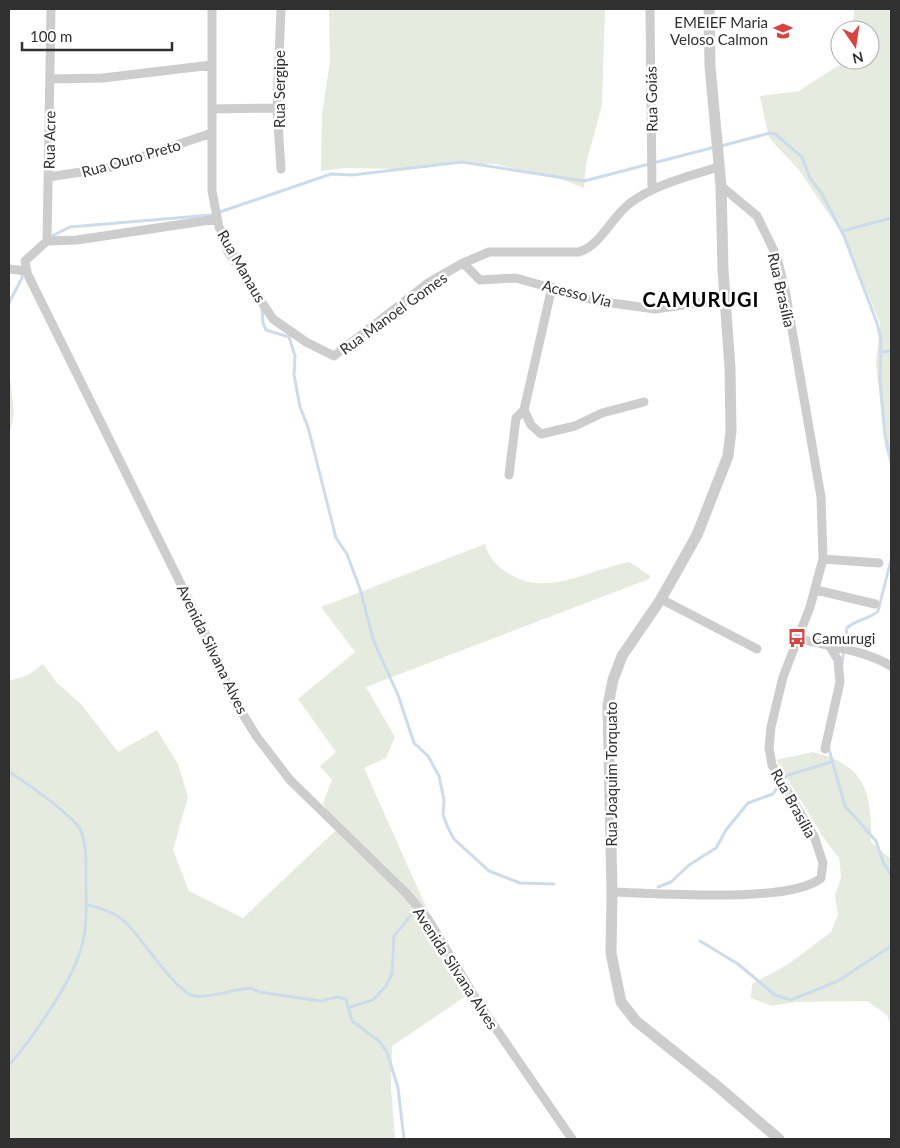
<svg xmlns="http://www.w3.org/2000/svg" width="900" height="1148" viewBox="0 0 900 1148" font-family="Lato,sans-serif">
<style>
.green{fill:#e5ecdf}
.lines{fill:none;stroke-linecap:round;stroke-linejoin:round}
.stream{stroke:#cddceb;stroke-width:3}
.minor{stroke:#cdcdcd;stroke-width:9}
.tertiary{stroke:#cdcdcd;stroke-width:11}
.labels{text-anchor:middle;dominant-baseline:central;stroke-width:5;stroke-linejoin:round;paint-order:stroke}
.poi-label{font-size:15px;fill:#303030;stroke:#fff;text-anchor:end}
.street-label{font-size:15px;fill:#303030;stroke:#fff}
.district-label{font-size:20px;font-weight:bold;letter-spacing:1px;fill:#000;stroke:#fff}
</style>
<rect width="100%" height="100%" fill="#fff"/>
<path class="green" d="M329,9H605L602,105L586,164L584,188L563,180L495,164H457L398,169L344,168L321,171L322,114L330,61Z
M854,9H891V467L885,447L876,363L880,323L843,235L799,170L769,138L760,96L799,91L839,65L842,60H870V30H852Z
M9,367L14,414L9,436Z
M485,544C489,558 498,568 511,575C549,597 590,569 630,562L650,576L649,579L366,687L395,737L386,758L364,768L466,996L392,1046L391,1087L395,1139H9V681L28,675L43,664L57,683L81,704L118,752L157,730L178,764L188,797L173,850L189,891L243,918L336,830L323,803L332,780L320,766L336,752L298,699L355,652L321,607Z
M813,752C866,765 872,793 871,842L891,859V1027L887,1015L867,1001L795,1002L772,1006L751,998L752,984L787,965L831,932L838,915L835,896L841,877L839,858L823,837L776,760Z"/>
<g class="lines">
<path class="stream" d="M721,146L770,133L775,134L802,157L810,178L822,194L844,236L877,323L881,340L880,379L885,435L891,462
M842,231L891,218
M219,237L226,255L233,264
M48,238L70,227L211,215L331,174L352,175L462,162L584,181L715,147
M9,303L22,278V271
M262,309L263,323L266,330L289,337L295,356L294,375L300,407L308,427L336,538L347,554L360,589L374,642L398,695L414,743L428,756L439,776L444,800L443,815L448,828L454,839L489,871L520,883L554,884
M881,352L891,351
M842,664L847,628C856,619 869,620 878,611L891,560
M828,746L845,806L876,841L883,862L891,875
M9,772C24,781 72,815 80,829C87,844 86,862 86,878C86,902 88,926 81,949C71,983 32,1039 9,1065
M658,887L671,882L689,865L716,848L726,830L748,803L773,794L782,780L788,775L832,762
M86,904C101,909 116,912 127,924C142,938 176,993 195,996C214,998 232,989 251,988L259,992L321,1001L337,997L346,999L352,1021L379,1041L387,1052L398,1088L404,1139
M700,941L738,964L775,995L791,1000L838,981L891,946
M350,1007L373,1000L386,986L392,974L394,936L413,913"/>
<path class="minor" d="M51,9L47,241L25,261L27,273L202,627L234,700L257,737L290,780L406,893L428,919L479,1004L572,1139
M212,9V191L219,227L244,276L273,319L306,342L334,356L428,283L463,263L489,252H579C602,244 610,219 629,204C655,184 687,177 718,167
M281,9L277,108L281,169
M650,9L652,189
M50,79L103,78L212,65
M212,109L277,108
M48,177L108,168L212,133
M47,241L77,240L217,219
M463,263L480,280L516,278L597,301L655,309L726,299
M9,269L27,271
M524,410L531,425L541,434L575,426L602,413L644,402
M509,475L516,418L524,410L552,287
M823,559L879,563
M816,590L875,604
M661,599L757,649
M797,638C829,647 862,649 891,666
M825,749L840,682L838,660L830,647
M612,892C656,893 791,904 821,878L823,863L814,836L772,765L769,748L771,727L783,677L810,607L823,559L821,497L786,295L777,257L757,216L721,186"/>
<path class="tertiary" d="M709,9L710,66L721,186L723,270L730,368L731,431L728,456L697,535L661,599L622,656L613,680L608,705L612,892L611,953L621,1002L636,1021L716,1085L779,1139"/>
</g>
<defs>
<g id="school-bare" transform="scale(1.5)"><path d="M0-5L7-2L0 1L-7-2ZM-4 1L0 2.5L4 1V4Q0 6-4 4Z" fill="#db433f" stroke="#fff" stroke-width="2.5" paint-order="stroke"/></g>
<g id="bus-bare" transform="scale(1.5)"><path d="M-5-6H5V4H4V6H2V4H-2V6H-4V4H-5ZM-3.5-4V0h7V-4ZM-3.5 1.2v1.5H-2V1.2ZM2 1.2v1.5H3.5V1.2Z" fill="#db433f" stroke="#fff" stroke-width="2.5" paint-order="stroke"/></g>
</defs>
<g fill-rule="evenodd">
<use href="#school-bare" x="783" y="31"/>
<use href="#bus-bare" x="797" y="638"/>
</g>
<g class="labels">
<g class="poi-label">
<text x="768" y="22">EMEIEF Maria<tspan x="768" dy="17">Veloso Calmon</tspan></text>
<text x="812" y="638" text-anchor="start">Camurugi</text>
</g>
<g class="street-label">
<text transform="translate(279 89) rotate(-90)">Rua Sergipe</text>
<text transform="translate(651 99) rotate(-91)">Rua Goiás</text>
<text transform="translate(49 140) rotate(-89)">Rua Acre</text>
<text transform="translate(131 158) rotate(-16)">Rua Ouro Preto</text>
<text transform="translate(242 266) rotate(60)">Rua Manaus</text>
<text transform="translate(782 290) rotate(77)">Rua Brasília</text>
<text transform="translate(577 293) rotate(14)">Acesso Via</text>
<text transform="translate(393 313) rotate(-36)">Rua Manoel Gomes</text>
<text transform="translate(213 649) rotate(64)">Avenida Silvana Alves</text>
<text transform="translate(611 774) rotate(-90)">Rua Joaquim Torquato</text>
<text transform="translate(794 803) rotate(61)">Rua Brasília</text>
<text transform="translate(456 968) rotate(57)">Avenida Silvana Alves</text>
</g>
<g class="district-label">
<text x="701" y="299">CAMURUGI</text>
</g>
</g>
<rect width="900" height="1148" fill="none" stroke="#303030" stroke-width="20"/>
<g transform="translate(855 45) rotate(167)"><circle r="24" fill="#ffffff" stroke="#acacac"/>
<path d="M0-4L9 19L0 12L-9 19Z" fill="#db433f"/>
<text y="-8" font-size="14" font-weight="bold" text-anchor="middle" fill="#303030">N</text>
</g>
<path d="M22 42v8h150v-8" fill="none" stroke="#303030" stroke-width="2.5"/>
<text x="30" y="42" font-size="15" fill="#303030" stroke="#ffffff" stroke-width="4" paint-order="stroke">100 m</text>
</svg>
